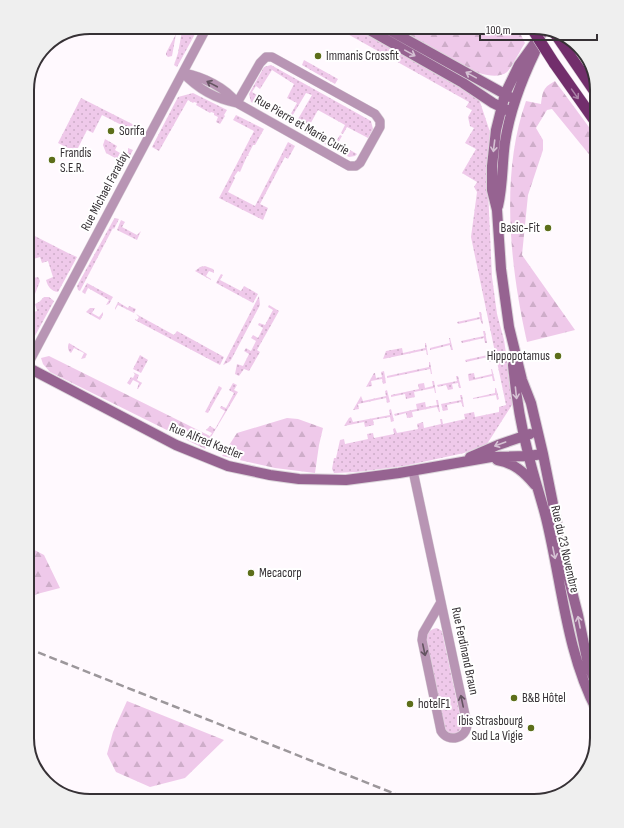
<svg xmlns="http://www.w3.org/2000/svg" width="624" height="828" viewBox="0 0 624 828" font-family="'Sofia Sans Condensed',sans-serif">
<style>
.green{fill:url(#green-dots)}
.forest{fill:url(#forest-firs)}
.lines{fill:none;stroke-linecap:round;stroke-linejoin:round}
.minor-casing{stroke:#dbd5da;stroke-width:10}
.secondary-casing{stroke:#dbd5da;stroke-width:12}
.trunk-casing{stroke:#dbd5da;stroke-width:12}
.minor{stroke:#b895b4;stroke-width:9}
.secondary{stroke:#966391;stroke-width:10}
.trunk{stroke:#722e6c;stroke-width:11}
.rail{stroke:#9c979b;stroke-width:2.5;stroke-dasharray:8 4;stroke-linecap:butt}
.trunk-bridge-casing{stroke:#dbd5da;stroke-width:12;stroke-linecap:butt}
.trunk-bridge{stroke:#722e6c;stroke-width:11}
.oneway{stroke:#d5c1d3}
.oneway2{stroke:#645461}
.oneway3{stroke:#aa82a7}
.poi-dot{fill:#5d6e1a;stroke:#fff;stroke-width:1.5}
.labels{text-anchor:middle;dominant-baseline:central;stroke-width:4;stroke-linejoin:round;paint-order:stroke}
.poi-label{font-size:13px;fill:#363135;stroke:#fff;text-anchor:start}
.street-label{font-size:13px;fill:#363135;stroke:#fff}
.rim{fill:none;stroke:#363135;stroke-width:2}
</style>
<defs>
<pattern id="green-dots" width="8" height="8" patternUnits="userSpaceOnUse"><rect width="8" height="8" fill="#efc9ea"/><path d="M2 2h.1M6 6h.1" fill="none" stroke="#ceadc9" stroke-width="1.8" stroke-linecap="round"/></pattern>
<pattern id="forest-firs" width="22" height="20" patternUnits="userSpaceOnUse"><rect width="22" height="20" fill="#efc9ea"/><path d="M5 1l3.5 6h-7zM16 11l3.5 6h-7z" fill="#ceadc9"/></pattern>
</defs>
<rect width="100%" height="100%" fill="#fff9fe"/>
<path class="green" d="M174,27H184L195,34L177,67L174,65L178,53L182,31Z
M335,27H355L474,95L479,99L490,132L487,168L492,277L497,314L504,340L512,393V405L487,444L464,453L404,466L357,472L334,473L332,469L334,458H336L340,440L344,439L345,444L368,439L367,434L373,433L374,438L394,434L393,429L395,428L397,433L418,429L417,424L423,422L424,428L441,424L440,419H442L443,424L465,419L464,414L474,412L475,417L499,412V407L506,405L471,237L477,192L474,187L477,182L462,173L476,149L465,143L474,128L470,126L468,117L472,110L466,107L469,102Z
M176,34L172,56L168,57L166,55V53Z
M304,60L338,79L335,84L302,65Z
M271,65L371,121L373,129L368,138L347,127L343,134L341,133L345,125L318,110L308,128L311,130L309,135L294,126L312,95L306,93L291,118L289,117L297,103L287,98L294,84L272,70L260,89L256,86L252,92L257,95L254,101L268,108H262L251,102L249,94L264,67Z
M193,93L227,110L224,115L225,116L220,124L216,122L218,117L214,115V113L211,112L210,113L196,105L197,103L194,102L193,103L188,100L159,151L152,147L178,97Z
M81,98L144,130L141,135L102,115L93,133L87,130L76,152L58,143Z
M236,115L264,129L255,145H253L248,155L249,156H247L240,172L238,171L234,177L235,178L228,192L255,206L288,142L295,146L288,159L285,157L260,204L268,208L263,220L219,198L254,131L233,120Z
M340,135L342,136L338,143L357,154L355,156L349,157L319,141L322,136L335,143Z
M105,139L117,146L115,150L120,153L117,159L106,153L103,145Z
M128,148L133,150L126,163L119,160L121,155L128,152Z
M115,218L119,219L114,229L113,228L80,291L78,290L77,286L114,219Z
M121,220L125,222L122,227L137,235L141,231L137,240L117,230Z
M27,232L68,253L77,257L58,292C51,291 48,287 46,280L53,277L48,261L42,263L40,257L30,260L27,252Z
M27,257L33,278L38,277L40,281L35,294L27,296V285L33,283L27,264Z
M205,266L213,269L214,271V273L209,271L206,276L211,279V280L195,271L200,267Z
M221,274L223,275L220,280L241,291L244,286L258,294L253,303L216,283Z
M87,283L113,297L109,304L106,305L109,300L88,288L85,294L82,292Z
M259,296L260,305L231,360L229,362L223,365Z
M44,297H49L54,301L30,345L27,346V314L37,311L35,304L39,302Z
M118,302L128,308L129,306L136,309L134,313L118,305L115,310V308Z
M269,305L279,311L257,350L260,352L249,371L244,369L239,376L235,374L237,364L243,366L249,354L244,351L246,348L251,351L256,341L251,338L253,335L258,338L263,328L258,325L259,323L265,325L273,310L268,307Z
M90,308H95L92,313L99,317L103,312V315L100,320L86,312Z
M479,312H481L483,324H482L480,319L458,324L457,322L480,317Z
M136,314L174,335L177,331L224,357L220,365L135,320V319L137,320L139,317Z
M483,331H485L487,343H485L484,338L462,343L461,341L484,336Z
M449,338H450L453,350H451L450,345L430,350V348L450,343Z
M69,343L87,354L85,358L81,359L84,353L74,348L71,353C68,351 67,347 69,343Z
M425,343H426L428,355H427L426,350L383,359L386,351L402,348L403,353L425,348Z
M487,350H489L491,362H489L488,357L466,362L465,360L488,355Z
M140,355L148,360L141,373L133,369Z
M429,362H430L432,374H431L430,369L387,378V376L429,367Z
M491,369H492L495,381H493L492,376L469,381L468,374L474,373L475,378L492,374Z
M384,371L386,383L383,384L382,379L371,381L372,386L366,387L374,373H375L376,378L382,377L381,372Z
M133,372L139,375L137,380L142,383L138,389H137L139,383L133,380L130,385L127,383L131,377L133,378L135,374Z
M456,376H458L461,388H459L458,383L452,384L453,389L448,390L446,385L438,387L437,385L457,381Z
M432,381H434L436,393H435L434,388L414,392L415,397L406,399L405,394L391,397V395L419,389L418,384L424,383L425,388L433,386Z
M233,383L237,385L234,390L238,392L211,437L210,436L212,433L206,430L210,426L215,429L225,411L220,408L221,406L226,408L234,393L229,390Z
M219,386L222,388L208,413L205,412Z
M495,388H496L499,399L497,400L496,395L473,399V398L495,393Z
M387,390L390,402L387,403L386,398L358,404L359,409L353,410L361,396L363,401L386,396L385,391Z
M460,395H462L464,407H463L461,402L447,405L448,410L443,411L441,404L461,400Z
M436,400H438L440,412H439L437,407L412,412L413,417L407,418L406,413L395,416L394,414L417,409L416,404L425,402L426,407L437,405Z
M391,409L394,421L391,422L390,417L373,420L374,425L365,427L364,422L344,426L349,418L351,417L353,422L390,415L389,410Z
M437,628L442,631L443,636L462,725L459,732L453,734L447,732L444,727L426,637C429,631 431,629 437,628Z"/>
<path class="forest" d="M392,27H517L525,43C521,49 512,67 507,72C497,80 478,73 467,69Z
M567,37L587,55L590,68L568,39Z
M555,81L597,138V164L552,109L547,110L536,128L543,140V150L528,195L522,255L575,330L527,342C510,267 500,174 526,101L541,104C543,90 543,88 555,81Z
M49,356L210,436L211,437L205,449L50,372L43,364L41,358Z
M287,418L298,419L323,428L319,445L315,473L275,468L222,456L237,433Z
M27,546L44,555L60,588L37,594L27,600Z
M127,701L224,740L185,778L150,787L116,772L107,754L113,732Z"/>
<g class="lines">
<g class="minor-casing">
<path id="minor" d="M183,73C197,88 216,99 237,103L349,166H356L360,163L380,127V121L375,114L272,57H266L260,63L237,103
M184,73C203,77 225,87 237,103
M27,366L207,27
M413,471L467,724C467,739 448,743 441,731L422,640L423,633L441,602"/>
</g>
<g class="secondary-casing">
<path id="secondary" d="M364,27L463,83L493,103L507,110
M384,27L510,97
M545,29L519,65L505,94L496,130L492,166V190L497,210L501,269L509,327L522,380L531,403L543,454L565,564L578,615L588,664L597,686
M498,206C503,185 502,163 505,142C510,110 521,81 535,52
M513,365C516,396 521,427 529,457C534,478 541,498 546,518C562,583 566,652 597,711
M27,367L176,445L228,466L270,475L299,479L346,480L399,473L491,457L528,456L543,454
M470,457L498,445L530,434
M497,460C514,463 524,472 535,485"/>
</g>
<g class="trunk-casing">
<path id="trunk" d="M554,32L597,95
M554,63L597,124"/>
</g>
<use href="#minor" class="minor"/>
<use href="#secondary" class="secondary"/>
<use href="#trunk" class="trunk"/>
<path class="rail" d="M27,648L413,801"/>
<g class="trunk-bridge-casing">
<path id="trunk-bridge" d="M531,27L554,63"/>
</g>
<use href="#trunk-bridge" class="trunk-bridge"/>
</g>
<defs><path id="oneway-shaft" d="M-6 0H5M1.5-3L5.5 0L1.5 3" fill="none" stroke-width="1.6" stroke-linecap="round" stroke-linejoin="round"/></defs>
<g class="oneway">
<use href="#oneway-shaft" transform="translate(410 53) rotate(29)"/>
<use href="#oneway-shaft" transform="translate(471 75) rotate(-151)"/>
<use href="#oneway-shaft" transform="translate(494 146) rotate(97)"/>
<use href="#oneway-shaft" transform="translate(516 393) rotate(84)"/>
<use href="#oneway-shaft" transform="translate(500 444) rotate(160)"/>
<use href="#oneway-shaft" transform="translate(554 553) rotate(78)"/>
<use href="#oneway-shaft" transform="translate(579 622) rotate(-101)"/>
</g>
<g class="oneway2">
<use href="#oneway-shaft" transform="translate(212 84) rotate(-152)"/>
<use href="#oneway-shaft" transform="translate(424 650) rotate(78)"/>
<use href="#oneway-shaft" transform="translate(462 701) rotate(-102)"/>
</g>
<use class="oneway3" href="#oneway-shaft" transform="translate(575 94) rotate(55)"/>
<g class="poi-dot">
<circle cx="318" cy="56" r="4"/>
<circle cx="111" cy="131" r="4"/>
<circle cx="52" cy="160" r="4"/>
<circle cx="548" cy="228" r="4"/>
<circle cx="558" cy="356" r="4"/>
<circle cx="251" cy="573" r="4"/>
<circle cx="514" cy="698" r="4"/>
<circle cx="410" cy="704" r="4"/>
<circle cx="531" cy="728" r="4"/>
</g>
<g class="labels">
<g class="poi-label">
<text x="326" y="56">Immanis Crossfit</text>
<text x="119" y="131">Sorifa</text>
<text x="60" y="153">Frandis<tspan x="60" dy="15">S.E.R.</tspan></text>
<text x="540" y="228" text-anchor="end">Basic-Fit</text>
<text x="550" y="356" text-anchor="end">Hippopotamus</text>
<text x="259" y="573">Mecacorp</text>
<text x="522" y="698">B&amp;B Hôtel</text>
<text x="418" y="704">hotelF1</text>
<text x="523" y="721" text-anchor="end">Ibis Strasbourg<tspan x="523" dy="15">Sud La Vigie</tspan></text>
</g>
<g class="street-label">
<text transform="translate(302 125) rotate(30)">Rue Pierre et Marie Curie</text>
<text transform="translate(105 191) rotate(-62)">Rue Michael Faraday</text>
<text transform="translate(206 441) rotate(22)">Rue Alfred Kastler</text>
<text transform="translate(565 549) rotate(77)">Rue du 23 Novembre</text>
<text transform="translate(465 651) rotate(78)">Rue Ferdinand Braun</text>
</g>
</g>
<path d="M0 0H624V828H0ZM90 34H534A56 56 0 0 1 590 90V738A56 56 0 0 1 534 794H90A56 56 0 0 1 34 738V90A56 56 0 0 1 90 34Z" fill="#efefef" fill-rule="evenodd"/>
<path class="rim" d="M90 34H534A56 56 0 0 1 590 90V738A56 56 0 0 1 534 794H90A56 56 0 0 1 34 738V90A56 56 0 0 1 90 34Z"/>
<path d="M480 34v6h117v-6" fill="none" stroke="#363135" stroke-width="2"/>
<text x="486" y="34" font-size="12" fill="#363135" stroke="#ffffff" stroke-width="3" paint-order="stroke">100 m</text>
</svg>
